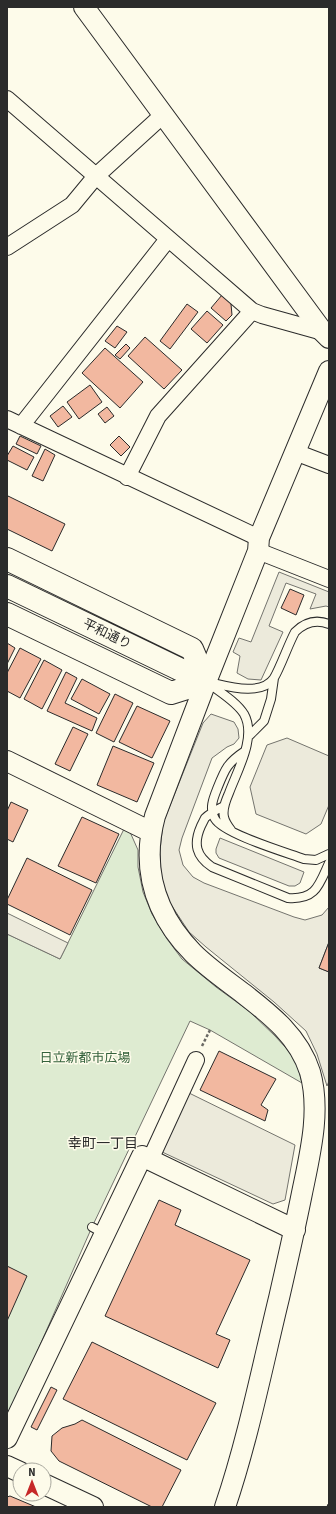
<svg xmlns="http://www.w3.org/2000/svg" width="336" height="1514" viewBox="0 0 336 1514" font-family="'Source Sans 3','Noto Sans JP',sans-serif">
<style>
.green{fill:#deebd1;stroke:#74746e}
.parking{fill:#eceadb;stroke:#74746e}
.building{fill:#f2b8a0;stroke:#2b2b2b}
.lines{fill:none;stroke-linecap:round;stroke-linejoin:round}
.service-casing{stroke:#2b2b2b;stroke-width:10}
.minor-casing{stroke:#2b2b2b;stroke-width:18}
.tertiary-casing{stroke:#2b2b2b;stroke-width:22}
.secondary-casing{stroke:#2b2b2b;stroke-width:24}
.path{stroke:#6a6964;stroke-width:2.5;stroke-dasharray:3 2;stroke-linecap:butt}
.service{stroke:#fdfbea;stroke-width:8}
.minor{stroke:#fdfbea;stroke-width:16}
.tertiary{stroke:#fdfbea;stroke-width:20}
.secondary{stroke:#fdfbea;stroke-width:22}
.rail-casing{stroke:#2b2b2b;stroke-width:4.5}
.rail{stroke:#fdfbea;stroke-width:3;stroke-dasharray:9;stroke-linecap:butt}
.labels{text-anchor:middle;dominant-baseline:central;stroke-width:3;stroke-linejoin:round;paint-order:stroke}
.street-label{font-size:13px;fill:#2b2b2b;stroke:#fdfbea}
.park-label{font-size:13px;fill:#34623c;stroke:#fdfbea}
.neighbourhood-label{font-size:14px;fill:#2b2b2b;stroke:#fdfbea}
</style>
<rect width="100%" height="100%" fill="#fdfbea"/>
<path class="green" d="M124,829L130,832L138,850V867L143,892L152,914L167,939L182,959L216,987L249,1011L275,1036L296,1059L302,1083L210,1030L190,1021L92,1227L7,1420V934L60,959Z"/>
<path class="parking" d="M279,572L329,592V607L326,606L310,609L316,594L286,583L269,626L283,632L261,680L248,679L237,673L240,656L233,652L239,638L251,642Z
M211,714L234,722L238,729L239,738L234,744L227,747L212,758L182,838L179,850L183,865L193,877L204,883L294,917L305,920L322,915L329,907V942L319,968L329,972V1081L327,1086L317,1054L306,1031L274,1002L206,947L189,932L166,897L161,874L160,851L163,823L203,723Z
M287,738L329,756V805L321,824L306,834L256,814L250,787L267,745Z
M220,838L304,872L300,883L295,886H289L219,858L216,853V849Z
M7,913L68,943L60,959L7,934Z
M189,1093L295,1145L285,1200L273,1204L160,1151Z"/>
<path class="building" d="M222,295L231,304L232,315L226,321L211,308Z
M187,304L198,312L170,349L160,341Z
M207,311L223,325L207,343L191,329Z
M117,326L127,332L115,348L105,341Z
M145,337L182,370L164,389L128,356Z
M126,344L130,348L120,359L115,355Z
M105,348L143,382L120,408L82,373Z
M90,385L102,402L79,419L67,402Z
M63,406L72,417L58,427L50,416Z
M107,407L114,416L105,423L98,414Z
M20,436L41,446L37,454L16,444Z
M119,436L130,447L121,456L110,445Z
M13,446L34,457L27,470L7,460V456Z
M45,449L55,455L43,481L32,476Z
M8,496L65,524L52,551L7,529V499Z
M290,589L304,595L296,615L281,608Z
M7,643L15,648L7,664Z
M20,648L41,659L20,698L7,691V673Z
M44,660L62,670L42,709L24,699Z
M66,672L77,678L65,703L97,718L92,731L47,711Z
M82,679L110,694L99,714L71,699Z
M115,694L133,703L114,742L96,733Z
M137,706L170,721L152,758L119,742Z
M73,727L88,734L70,771L55,764Z
M113,746L154,763L137,802L97,785Z
M11,802L28,810L13,842L7,839V811Z
M82,817L119,834L96,883L58,866Z
M27,858L92,890L70,935L7,904V900Z
M329,942V972L319,968Z
M219,1051L276,1079L261,1105L268,1110L265,1121L200,1090Z
M159,1200L181,1210L175,1225L250,1260L216,1334L230,1340L218,1368L105,1316Z
M7,1266L27,1276L7,1321Z
M92,1342L216,1403L187,1460L63,1399Z
M51,1387L57,1390L37,1430L31,1427Z
M82,1420L181,1470L162,1507H152L59,1461L51,1451L52,1436L62,1428L75,1424Z
M10,1496L36,1507H7V1497Z"/>
<g class="lines">
<g class="service-casing">
<path id="service" d="M207,682C219,692 236,701 244,714C257,737 237,771 229,793C226,800 222,809 224,817C225,822 228,826 231,830
M209,682C227,686 261,697 274,678C281,666 288,645 295,632C305,622 316,619 329,624
M249,736L264,721L271,699L274,678
M245,751C227,763 225,769 217,789C213,799 209,809 215,819C224,834 285,852 304,859L316,860L329,854
M224,806C218,809 210,813 205,818C204,820 202,824 201,826C193,844 196,856 212,867L288,898C316,900 319,885 329,863
M92,1227L105,1234"/>
</g>
<g class="minor-casing">
<path id="minor" d="M7,99L252,311L262,315L323,332
M7,247L72,205L96,176L163,115
M7,419L259,538
M21,426L168,239
M295,452L329,465
M127,477L158,416L252,311
M258,551L329,579
M150,1160L196,1060"/>
</g>
<g class="tertiary-casing">
<path id="tertiary" d="M84,7L323,332L329,338
M7,761L151,832
M7,1438L142,1156L295,1230
M7,1466L20,1472
M44,1484L93,1507
M225,1507C248,1439 262,1368 279,1298C287,1263 295,1228 302,1193C310,1154 321,1111 310,1072C299,1037 271,1015 244,994C227,981 208,968 193,953C155,914 141,868 155,816L206,682L258,551L259,538L329,371"/>
</g>
<g class="secondary-casing">
<path id="secondary" d="M7,559L192,649L206,682
M7,586L206,682
M7,614L171,693L206,682"/>
</g>
<path class="path" d="M202,1046L210,1030"/>
<use href="#service" class="service"/>
<use href="#minor" class="minor"/>
<use href="#tertiary" class="tertiary"/>
<use href="#secondary" class="secondary"/>
<g class="rail-casing">
<path id="rail" d="M329,1507V1506"/>
</g>
<use href="#rail" class="rail"/>
</g>
<g class="labels">
<g class="street-label">
<text transform="translate(107 634) rotate(26)">平和通り</text>
</g>
<g class="park-label">
<text x="85" y="1058">日立新都市広場</text>
</g>
<g class="neighbourhood-label">
<text x="103" y="1144">幸町一丁目</text>
</g>
</g>
<rect width="336" height="1514" fill="none" stroke="#2b2b2b" stroke-width="16"/>
<g transform="translate(32 1482)"><circle r="19" fill="#fdfbea" stroke="#a9a89e"/>
<path d="M0-3L7 15L0 10L-7 15Z" fill="#c62828"/>
<text y="-6" font-size="11" font-weight="bold" text-anchor="middle" fill="#2b2b2b">N</text>
</g>
</svg>
